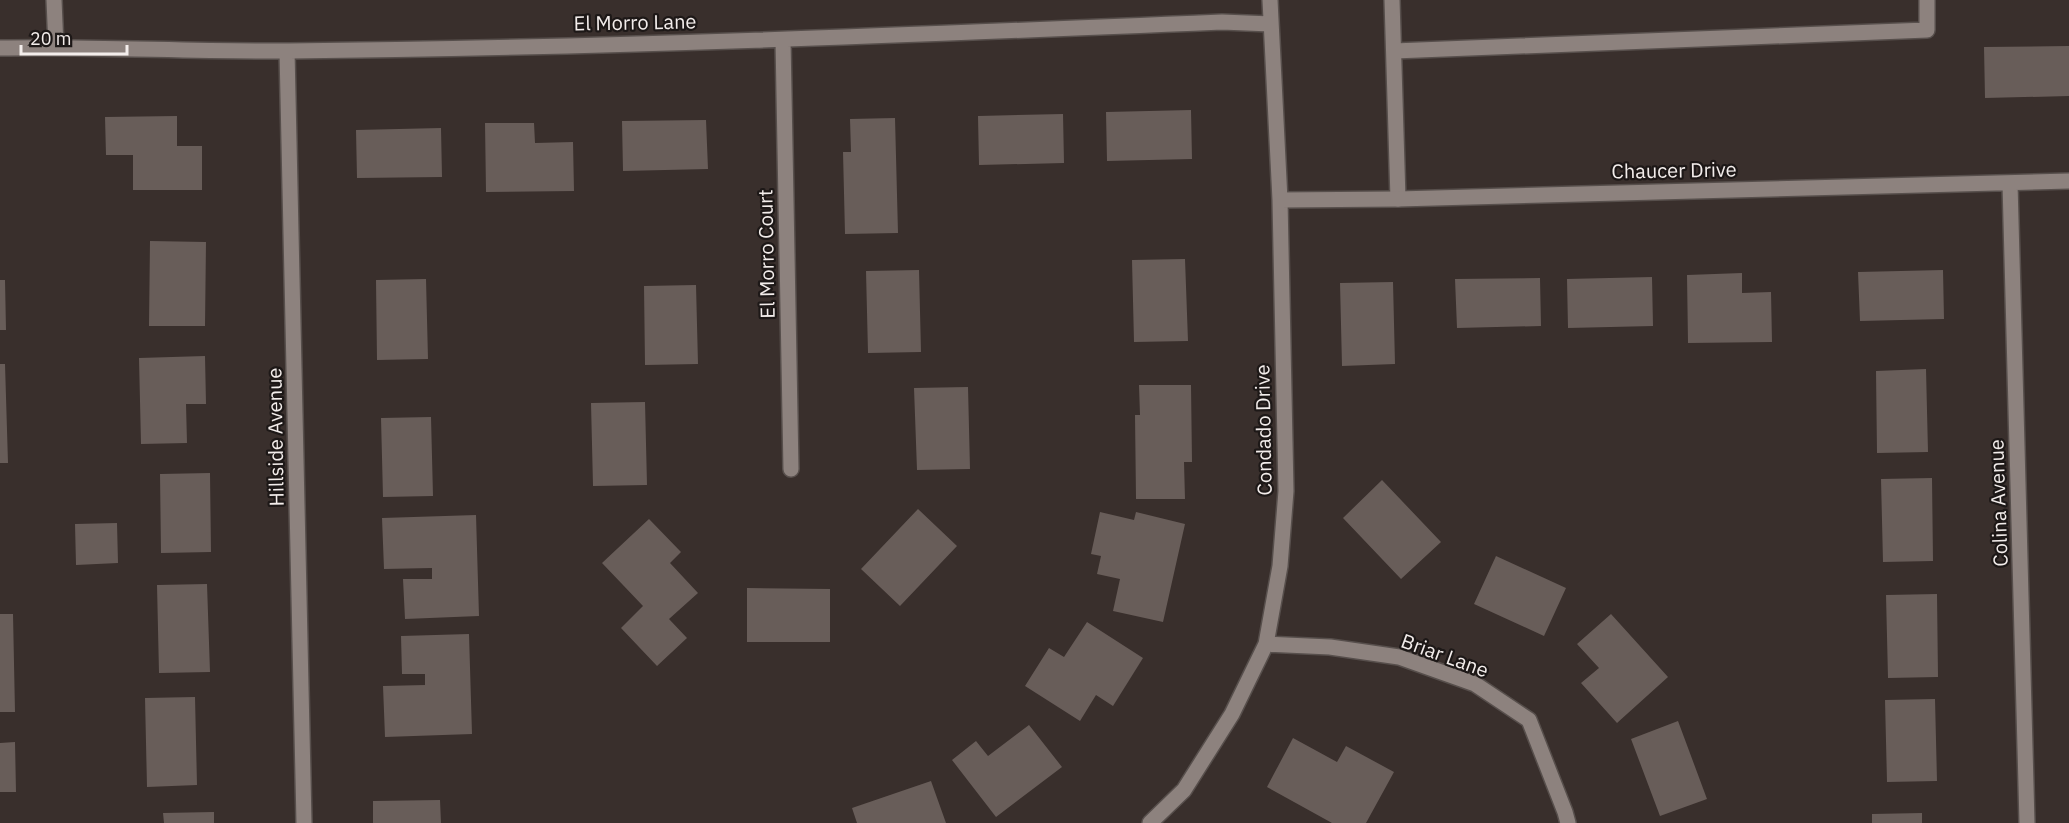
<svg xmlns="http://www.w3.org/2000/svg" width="2069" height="823" viewBox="0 0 2069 823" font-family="'IBM Plex Sans',sans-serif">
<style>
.building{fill:#685d59}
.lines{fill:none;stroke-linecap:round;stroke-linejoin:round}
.service-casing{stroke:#574f4c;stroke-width:18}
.minor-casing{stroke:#574f4c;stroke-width:18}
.service{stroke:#8d827e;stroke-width:15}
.minor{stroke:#8d827e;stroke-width:15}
.labels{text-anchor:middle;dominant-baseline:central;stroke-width:4.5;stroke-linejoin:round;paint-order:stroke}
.street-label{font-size:20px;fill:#f3edeb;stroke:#1d1817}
</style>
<rect width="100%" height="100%" fill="#392f2c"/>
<path class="building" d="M2069,46V96L1985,98L1984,47Z
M1191,110L1192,159L1107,161L1106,112Z
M1063,114L1064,163L979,165L978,116Z
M177,116V146H202V190H133V155H106L105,117Z
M895,118L898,233L845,234L843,152H851L850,119Z
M706,120L708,169L623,171L622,121Z
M485,123H534L535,143L573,142L574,191L486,192Z
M441,128L442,177L357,178L356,130Z
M150,241L206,242L205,326H149Z
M1185,259L1188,341L1134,342L1132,260Z
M919,270L921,352L868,353L866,271Z
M1943,270L1944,319L1860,321L1858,272Z
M1742,273V293L1771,292L1772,342L1688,343L1687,275Z
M1652,277L1653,326L1568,328L1567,279Z
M1540,278L1541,326L1457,328L1455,279Z
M426,279L428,359L377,360L376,280Z
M0,280H5L6,330H0Z
M1393,282L1395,364L1342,366L1340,283Z
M696,285L698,364L645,365L644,286Z
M205,356L206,404H186L187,443L141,444L139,358Z
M0,364H5L8,463H0Z
M1926,369L1928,452L1877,453L1876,371Z
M1139,385H1191L1192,462H1184L1185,499H1136L1135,415H1140Z
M968,387L970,469L917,470L914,388Z
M645,402L647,485L593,486L591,403Z
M431,417L433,496L383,497L381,418Z
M210,473L211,552L161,553L160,474Z
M1932,478L1933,561L1883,562L1881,479Z
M1382,480L1441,542L1401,579L1343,518Z
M918,509L957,546L900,606L861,569Z
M1100,512L1134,520L1136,512L1185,524L1163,622L1113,611L1120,579L1097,574L1101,556L1091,554Z
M476,515L479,616L405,619L403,579H432V568L384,569L382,518Z
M649,519L681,552L670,563L698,593L669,619L687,638L657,666L621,628L643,606L602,563Z
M117,523L118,563L76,565L75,524Z
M1496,556L1566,588L1544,636L1474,604Z
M207,584L210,672L159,673L157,585Z
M747,588L830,589V642H747Z
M1937,594L1938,677L1888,678L1886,595Z
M0,614H13L15,712H0Z
M1611,614L1668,677L1617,723L1581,683L1599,668L1577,644Z
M1087,622L1143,658L1113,706L1096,695L1080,721L1025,686L1049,648L1064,657Z
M469,634L472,734L385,737L383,686L425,685V674H402L401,636Z
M195,697L197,785L147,787L145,698Z
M1935,699L1937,781L1887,782L1885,700Z
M1678,721L1707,799L1660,816L1631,739Z
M1029,725L1062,767L996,817L952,760L976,741L988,756Z
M1293,738L1337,762L1346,746L1394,772L1366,823H1332L1267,787Z
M15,742L16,792H0V743Z
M931,781L946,823H857L852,808Z
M440,800L441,823H373V801Z
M214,812V823H164L163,813Z
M1922,813V823H1872V814Z"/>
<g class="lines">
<g class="service-casing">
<path id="service" d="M1392,0L1398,199
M1394,51L1927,30V0"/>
</g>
<g class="minor-casing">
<path id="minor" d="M54,0L56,47
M783,40L791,469
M0,48C96,46 192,52 289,51C600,48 911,35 1222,22L1271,24
M287,51L304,823
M2010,183L2027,823
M1280,200L1398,199L2069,181
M1266,644L1330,647L1399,657L1475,684L1529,720L1565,812L1568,823
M1150,823L1184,790L1232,714L1266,644L1280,566L1286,491L1280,200L1270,0"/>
</g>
<use href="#service" class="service"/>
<use href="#minor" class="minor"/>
</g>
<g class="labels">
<g class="street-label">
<text transform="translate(635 22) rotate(-1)">El Morro Lane</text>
<text transform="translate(1674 170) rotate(-1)">Chaucer Drive</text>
<text transform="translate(766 254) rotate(-91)">El Morro Court</text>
<text transform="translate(1263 430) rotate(-91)">Condado Drive</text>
<text transform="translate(275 437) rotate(-91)">Hillside Avenue</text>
<text transform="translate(1998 503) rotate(-92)">Colina Avenue</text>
<text transform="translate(1445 655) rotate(20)">Briar Lane</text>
</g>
</g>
<path d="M21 45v9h106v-9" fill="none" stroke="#f3edeb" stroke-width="3"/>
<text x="30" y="45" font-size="18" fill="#f3edeb" stroke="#1d1817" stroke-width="4.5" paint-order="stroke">20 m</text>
</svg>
